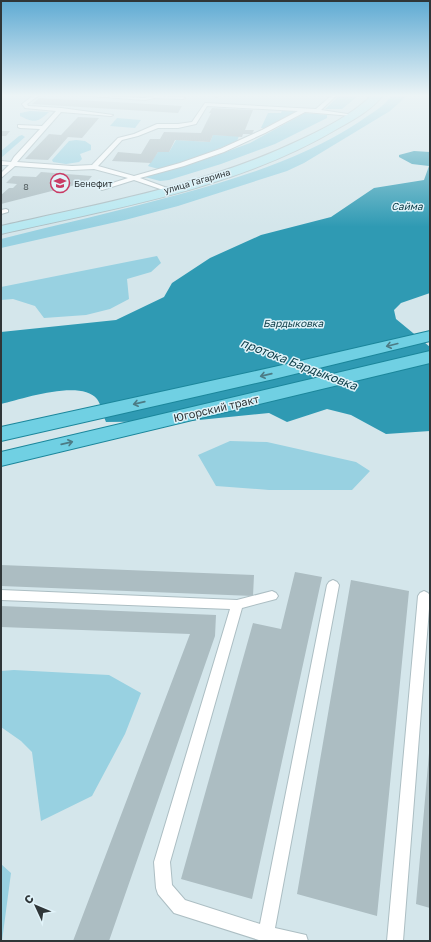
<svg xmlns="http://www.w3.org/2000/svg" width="431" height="942" viewBox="0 0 431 942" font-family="'Golos Text',sans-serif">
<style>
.green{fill:#98d1e1}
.water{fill:#2f9ab3}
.building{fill:#acbdc2}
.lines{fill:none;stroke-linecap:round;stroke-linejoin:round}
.lane-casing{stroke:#acbec3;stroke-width:2}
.secondary-casing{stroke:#acbec3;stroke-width:2}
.primary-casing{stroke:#1b869b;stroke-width:2}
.lane{fill:#fff;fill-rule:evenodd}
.secondary{fill:#b7e8f1;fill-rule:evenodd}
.primary{fill:#70d0e3;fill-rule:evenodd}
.oneway{stroke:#4c7b85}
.labels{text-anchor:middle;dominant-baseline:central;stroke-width:3;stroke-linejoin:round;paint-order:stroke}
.far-street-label{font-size:9px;fill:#2f3638;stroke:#e1f3f9}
.far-poi-label{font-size:9px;fill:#2f3638;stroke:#e1f3f9;text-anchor:start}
.number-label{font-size:9px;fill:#4e585a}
.far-water-label{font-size:10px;font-style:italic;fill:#0c3c47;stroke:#e1f3f9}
.street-label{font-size:11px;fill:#2f3638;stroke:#e1f3f9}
.water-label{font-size:12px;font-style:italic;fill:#0c3c47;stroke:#e1f3f9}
</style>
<rect width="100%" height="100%" fill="#d4e6eb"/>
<path class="green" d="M340,95H359L342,109H325Z
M392,95H408L390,111L304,163L287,171L178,206L125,220L1,248V239C60,224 119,211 177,195C240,178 304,158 359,122C370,114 384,107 392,95Z
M282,110L299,111L264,128H261L268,113H281Z
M30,111L49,112C37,123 34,123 20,116V113Z
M305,113L327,115V118L275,144L221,164L169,180L160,181L145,177L212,157L250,143Z
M117,118L141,120L135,128L110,126Z
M22,135L25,137L1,158V151L19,136Z
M213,135L239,136L237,141L193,159L158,169L148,166L158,152H169L176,140L210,142Z
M76,140L85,141L91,145V150L80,154L82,159L79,162L66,164L53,162L52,160L69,141Z
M157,256L161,263L151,272L127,279L129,299L110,309L86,315L44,318L35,306L13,299L1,300V287Z
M230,441L267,442L356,462L370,471L352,490H269L216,486L198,455Z
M14,670L109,675L141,693L125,734L92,796L41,821L32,752L21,741L1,727V671Z
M1,864L11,873L2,941H1Z"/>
<path class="water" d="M414,151L430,152V293L401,303L394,310L396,319L430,347V431L386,434L351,415L327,409L287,422L269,413L189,421L106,422C103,415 101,404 97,399C81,379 22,399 1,404V332L116,320L164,297L172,283L210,258L261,235L331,217L374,188L424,180L429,166L412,164L399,157V155Z"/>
<path class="building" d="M39,98L132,103L182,106L178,113L32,104Z
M212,108L253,110L245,130H254L252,134H243L242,137L213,135L210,142L175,140L169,152H158L151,163L112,161L118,152L141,154L150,139H160L164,132L201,133L211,113H209Z
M78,117L99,118L82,138L68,137L48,160L25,159L49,134L61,135Z
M1,131H10L6,136H1Z
M41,172L92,176L87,182L1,204V195L9,188H13L17,184L6,183L13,176L36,177Z
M1,565L254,575L253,596L1,586Z
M295,572L322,577L252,899L181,879L253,623L281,629Z
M351,580L409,591L377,916L297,894Z
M1,606L216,615L215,636L109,941H73L190,634L1,627Z
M429,753H430V908L416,904Z"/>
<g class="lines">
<g class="lane-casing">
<path id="lane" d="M34,95H39L27,104L28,106L61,108L113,115L111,116L61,112L17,162L72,166L92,165L118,138L134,134L157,124H178L192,122L205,103L316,109L332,95H337L321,110L354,115L352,116L305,112L265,133L224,152L184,166L140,178L170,189V191H166L134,180L102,190L100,189V187L128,178L94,169L72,170L15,166L1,178V173L9,165H1V161L11,162L14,157L40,129L20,128L18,127V125L42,126L56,111L25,108L22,104ZM207,106L298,111L262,130L220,149L180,163L134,176L98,166L122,140L138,136L158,128H178L196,124Z
M78,95L145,98L154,96L183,97L185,98L183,99L154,98L145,100Z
M214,95H218V96L216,97Z
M6,209L8,210V212L1,214V210Z
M333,580L337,582L339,585L275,928L306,935L308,941H262L174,913L158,894L156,888L154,862L230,609L1,600V590L237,600L272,591L276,593L278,596L276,599L242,608L170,862L172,885L185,900L260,924L327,585L329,582Z
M424,591L428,593L430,596L403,941H387L418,596L420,593Z"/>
</g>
<g class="secondary-casing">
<path id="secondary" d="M372,95H383C372,110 353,120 337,129C236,189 114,208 1,234V226C102,203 206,185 300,140C325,128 352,115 372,95Z"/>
</g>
<g class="primary-casing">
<path id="primary" d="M430,331V341L274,379L1,441V427L274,367Z
M430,351V363L1,466V452Z"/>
</g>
<use href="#lane" class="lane"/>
<use href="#secondary" class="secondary"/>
<use href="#primary" class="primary"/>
</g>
<defs><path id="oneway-shaft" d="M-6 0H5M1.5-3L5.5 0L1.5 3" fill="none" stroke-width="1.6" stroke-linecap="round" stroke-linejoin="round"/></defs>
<g class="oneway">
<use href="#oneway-shaft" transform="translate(392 345) rotate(166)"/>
<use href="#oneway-shaft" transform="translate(266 375) rotate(167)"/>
<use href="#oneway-shaft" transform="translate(139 403) rotate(167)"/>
<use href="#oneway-shaft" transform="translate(67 443) rotate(-13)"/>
</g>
<linearGradient id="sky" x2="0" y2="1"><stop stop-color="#5eaad3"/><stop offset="0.42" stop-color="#ecf4f6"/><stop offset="1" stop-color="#ecf4f6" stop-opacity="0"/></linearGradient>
<rect width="431" height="227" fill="url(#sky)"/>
<defs>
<g id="school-ring" transform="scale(1)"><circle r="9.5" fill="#e1f3f9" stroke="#c93b65" stroke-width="1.5"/><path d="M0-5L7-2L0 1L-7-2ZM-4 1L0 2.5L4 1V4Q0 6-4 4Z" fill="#c93b65"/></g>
</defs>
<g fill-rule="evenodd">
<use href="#school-ring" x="60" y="183"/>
</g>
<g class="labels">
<g class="far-street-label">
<text transform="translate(197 181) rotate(-16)">улица Гагарина</text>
</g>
<g class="far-poi-label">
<text x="74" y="183">Бенефит</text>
</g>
<g class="number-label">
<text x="26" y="186">8</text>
</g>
<g class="far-water-label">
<text x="407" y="206">Сайма</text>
<text x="293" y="323">Бардыковка</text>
</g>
<g class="street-label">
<text transform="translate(216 408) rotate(-13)">Югорский тракт</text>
</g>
<g class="water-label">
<text transform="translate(299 364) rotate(21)">протока Бардыковка</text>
</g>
</g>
<rect width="431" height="942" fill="none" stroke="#2f3638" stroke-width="4"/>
<g transform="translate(36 906) rotate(314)" stroke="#e1f3f9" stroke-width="3" paint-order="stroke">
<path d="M0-3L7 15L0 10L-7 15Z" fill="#2f3638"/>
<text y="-6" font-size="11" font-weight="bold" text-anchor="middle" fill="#2f3638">С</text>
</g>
</svg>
